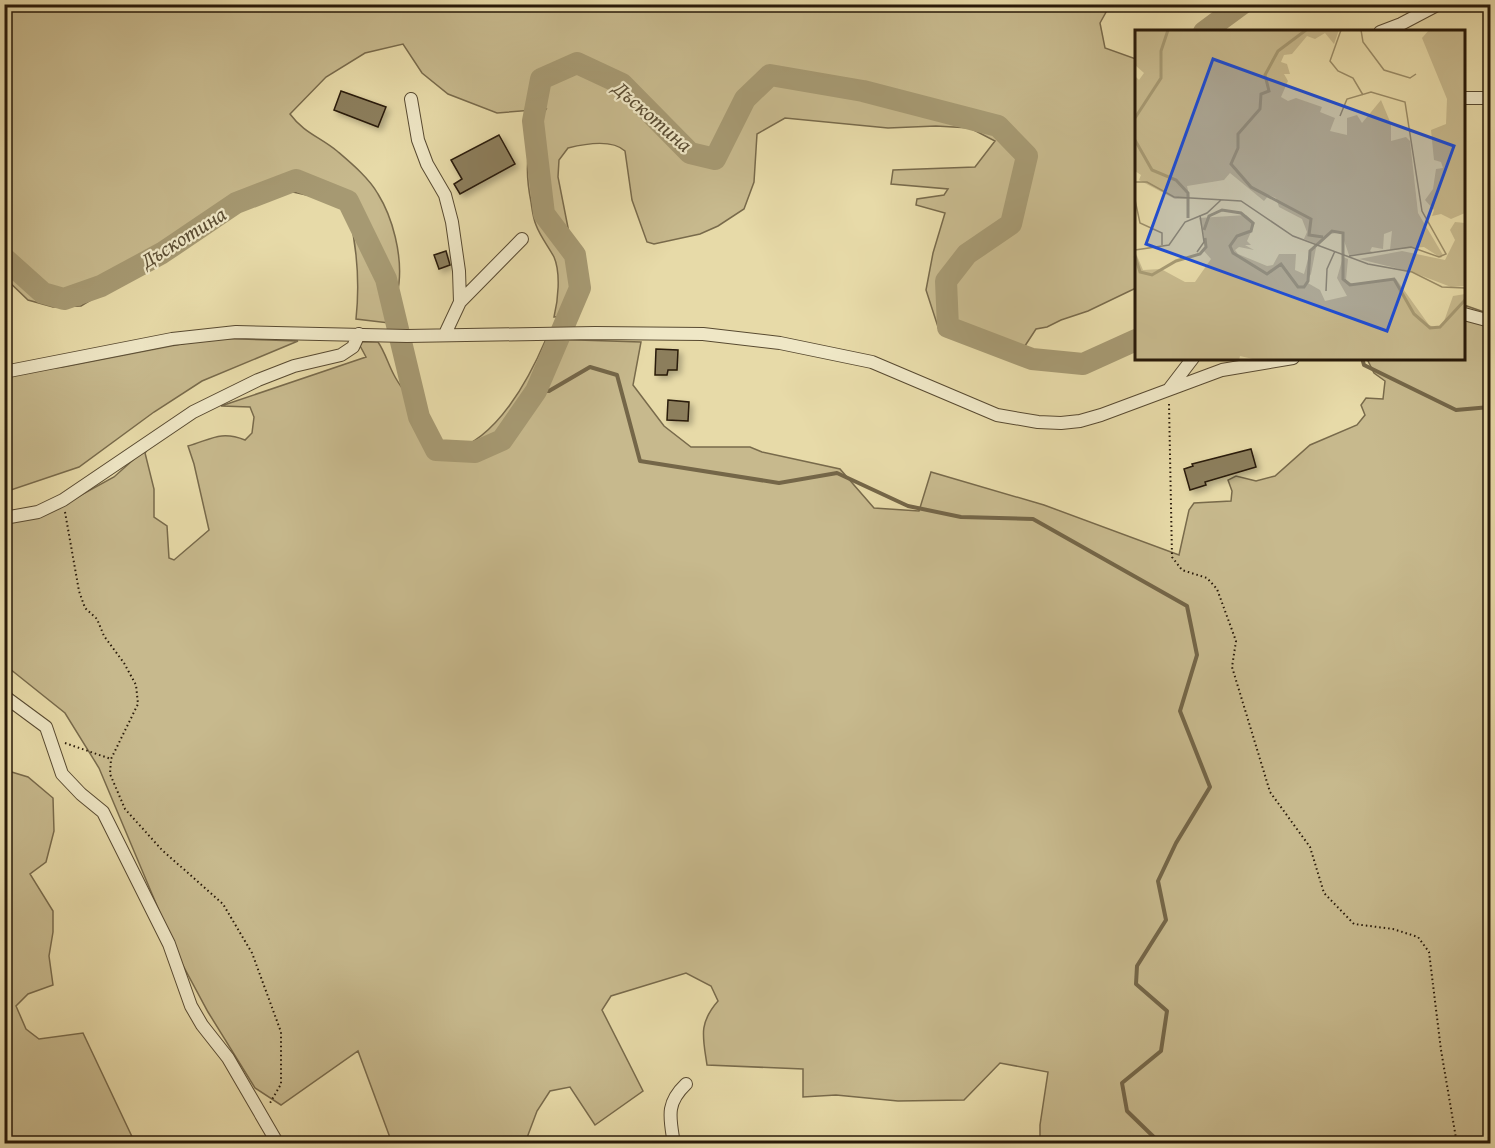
<svg xmlns="http://www.w3.org/2000/svg" width="1495" height="1148" viewBox="0 0 1495 1148" font-family="'Gentium Book Plus',serif">
<style>
.green{fill:#c7b98d;stroke:#786a4b;stroke-width:1.5}
.lines{fill:none;stroke-linecap:round;stroke-linejoin:round}
.stream{stroke:#746648;stroke-width:4}
.river{stroke:#a69972;stroke-width:22}
.building{fill:#8c7e5c;stroke:#291a09;stroke-width:1.5;filter:url(#shadow)}
.street-casing{stroke:#584a31;stroke-width:14}
.path{stroke:#291a09;stroke-width:2;stroke-dasharray:1.5 3;stroke-linecap:butt}
.street{stroke:#efe7c6;stroke-width:12}
.labels{text-anchor:middle;dominant-baseline:central;stroke-width:4.5;stroke-linejoin:round;paint-order:stroke}
.water-label{font-size:21px;font-style:italic;fill:#5b4d33;stroke:#efe7c6}
.inset-river{fill:none;stroke:#a69972;stroke-width:3}
.inset-road{fill:none;stroke:#9b8d68;stroke-width:1.5}
.view{fill:#1d4ed8;fill-opacity:0.15;stroke:#1d4ed8;stroke-width:3}
.inset-edge{fill:none;stroke:#291a09;stroke-width:3}
</style>
<defs>
<filter id="shadow"><feDropShadow dx="3.5" dy="3.5" stdDeviation="3" flood-color="#0004"/></filter>
</defs>
<rect width="100%" height="100%" fill="#e7daa8"/>
<filter id="stains"><feTurbulence type="fractalNoise" baseFrequency=".00333" numOctaves="4"/><feColorMatrix values="0 0 0 0 .2 0 0 0 0 .09 0 0 0 0 .02 0 0 0 .5 -.17"/></filter>
<radialGradient id="worn" r=".72"><stop offset=".6" stop-color="#630" stop-opacity="0"/><stop offset="1" stop-color="#630" stop-opacity=".3"/></radialGradient>
<path class="green" d="M4,5H1110L1100,23L1105,48L1136,59V288L1088,311L1061,320L1047,327L1036,329L1021,352L1006,356L939,330L926,290L933,253L945,213L916,205L917,199L944,195L948,189L891,184L893,170L975,167L995,141L970,128L936,126L888,128L785,118L757,134L754,182L744,209L718,226L700,234L654,244L647,242L632,200L625,151C612,139 584,144 568,148L559,160L558,177L572,248L582,275V306L578,316L554,317C558,301 561,273 554,257C548,246 540,236 536,225C533,218 532,209 531,202C524,167 526,140 546,109L497,113L448,94L422,73L403,44L365,53L326,77L290,114C304,133 320,137 337,151C351,163 369,178 378,194C393,218 402,255 399,283C398,296 393,310 389,323L356,319C360,282 357,246 348,209L329,200L275,188L193,226L131,276L81,306L53,307L28,300L5,278Z
M1464,305L1490,314V1143H1040V1125L1048,1072L1000,1063L964,1100L898,1101L836,1095L803,1097V1069L707,1065C703,1037 698,1024 718,1001L711,986L686,973L611,996L602,1010L643,1091L595,1125L570,1087L550,1091L537,1111L525,1143H392L358,1051L281,1105L255,1088L208,1012L179,958L99,768L65,713L5,665L4,522L72,500L114,477L152,443L145,453L154,489V517L167,526L169,558L174,560L209,530L194,464L188,446C210,440 220,430 245,440L252,433L254,417L250,407L221,406L366,357L358,342H378C385,352 388,364 394,375C400,387 410,397 415,410C420,421 419,434 427,444C433,451 443,453 452,451C497,439 529,379 546,339L641,342L633,385L664,426L691,447H750L762,452L840,469L874,508L919,511L931,472L1044,505L1179,555L1189,510L1194,503L1231,501L1232,491L1228,480L1236,476L1256,481L1275,476L1310,445L1357,425L1365,415L1361,405L1366,398L1383,399L1385,381L1374,373L1367,359H1344L1464,358Z
M212,338L298,341L202,381L154,412L79,467L5,492V374L63,367Z
M5,770L28,777L53,798L54,831L46,862L30,874L53,911V932L49,956L53,985L28,994L16,1006L26,1029L39,1039L83,1033L135,1143H5Z"/>
<g class="lines">
<path class="stream" d="M1362,358L1364,365L1456,410L1490,407
M536,391H549L590,367L617,375L640,461L779,483L837,473L908,506L961,517L1033,519L1187,606L1197,655L1180,711L1210,787L1176,843L1158,881L1166,920L1137,966L1136,984L1167,1011L1161,1051L1122,1083L1127,1111L1161,1144"/>
<path class="river" d="M1204,32L1242,4
M4,258L43,293L64,299L101,286L162,253L236,203L296,180L348,201L386,279L419,417L436,450L475,452L502,440L536,391L580,288L575,255L544,214L533,121L541,79L577,63L622,84L690,153L715,159L745,99L770,75L863,91L998,126L1027,156L1011,224L967,254L946,281L948,327L1032,359L1083,364L1136,340"/>
</g>
<path class="building" d="M341,91L386,107L378,127L334,110Z
M499,135L515,164L460,194L454,184L462,179L451,160Z
M446,251L450,265L439,269L434,255Z
M656,349L678,350L677,370H668L667,375H655Z
M668,400L689,402L688,421L667,420Z
M1251,449L1256,467L1205,482L1206,485L1190,490L1184,469L1193,466L1192,464Z"/>
<g class="lines">
<g class="street-casing">
<path id="street" d="M1380,32L1401,24L1439,4
M1464,98H1490
M411,99L418,140L427,164L445,195L452,222L459,271L460,302L445,334
M460,302L522,239
M1464,314L1490,321
M4,372L172,339L236,332L407,336L595,333L703,334L780,343L872,362L997,415L1038,422L1061,423L1080,421L1101,415L1222,370L1293,358
M1170,388L1193,358
M4,518L38,512L63,500L193,412L258,380L294,366L341,355L353,347L359,334
M4,696L46,727L62,774L81,794L103,812L169,944L191,1006L202,1025L228,1058L278,1144
M674,1144C670,1118 665,1104 686,1084"/>
</g>
<path class="path" d="M1169,404L1172,557L1182,570L1207,578L1217,589L1236,641L1232,667L1270,792L1310,847L1324,893L1354,924L1393,929L1418,937L1429,952L1441,1050L1457,1144
M65,512L79,591L85,608L97,619L104,636L124,663L136,685L138,704L111,759L110,774L125,809L162,850L223,904L252,953L281,1032V1084L270,1103
M65,743L111,759"/>
<use href="#street" class="street"/>
</g>
<g class="labels">
<g class="water-label">
<text transform="translate(653 116) rotate(41)">Дъскотина</text>
<text transform="translate(183 237) rotate(-32)">Дъскотина</text>
</g>
</g>
<g transform="translate(1135 30)">
<rect width="330" height="330" fill="#e7daa8"/>
<path d="M0,0H204L199,14L190,3L180,9L172,6L157,24L149,25L146,32L152,34L155,44H149L153,51L146,67L153,71L161,68L187,77L185,82L200,88L195,101L212,105V88L222,85L227,93L246,70L256,94V111L271,107L275,111L283,183L308,225L306,228L289,217L255,220L257,201L249,204L248,219L237,217L235,221L240,223L214,225L206,202L196,204L184,215L169,209L172,202L167,189L144,177L141,168L134,165L129,171L95,143L89,150L52,156L55,169H40L4,150L6,145L0,141V46L4,50L9,43L0,35ZM294,0H330V183L316,189L306,184L297,186L299,180L290,170L298,159L301,139L308,138L306,132L299,130L296,100L311,94L312,69L287,8ZM111,185L120,193L112,211L116,215H110L119,220L104,217L100,220L103,224L132,236L138,235L144,224H161L160,240L169,244L176,218H181L176,244L171,252L185,260L190,271L212,266L202,248L208,227L213,229L211,250L219,255L261,249L294,295L302,298L307,297L318,266L330,264V330H122L105,326L104,330H0V221L8,240L26,239L50,252H60L76,229L69,221L71,216L64,188ZM320,192L330,193V256L316,257L277,242L224,229L267,221L310,230L320,210L315,200Z" fill="#c7b98d"/>
<path class="inset-river" d="M171,0L143,21L130,45L134,61L126,64L125,79L103,104V118L96,134L116,157L176,189L174,205L188,207M0,88L26,48V21L33,0M0,110L17,140L41,150L53,163V188M69,200L74,186L87,180L106,183L118,193L116,201L102,206L95,216L98,223L132,244L146,234L163,257H169L173,251L175,221L197,201L208,203V249L215,255L259,249L279,284L295,298L305,297L330,270M0,226L5,242L17,245L41,231L65,224L71,217L70,208"/>
<path class="inset-road" d="M206,0L195,31L203,41L218,48L228,65M226,0L228,12L249,40L275,48L281,44M205,86L212,69L236,62L270,72L287,181L311,224L304,227L276,217L214,226M0,152H12L39,167L106,171L158,206L233,234L277,242L307,257L330,258M0,170L5,193L27,203V215M0,220L34,215L50,192L72,183L86,170M62,222L69,212L65,185M191,261L192,239L200,221"/>
<path class="view" d="M78,29L319,116L252,301L11,214Z"/>
<rect width="330" height="330" class="inset-edge"/>
</g>
<rect width="1495" height="1148" fill="none" stroke="#e7daa8" stroke-width="24"/>
<rect x="6" y="6" width="1483" height="1136" fill="none" stroke="#291a09" stroke-width="3"/>
<rect x="12" y="12" width="1471" height="1124" fill="none" stroke="#291a09" stroke-width="1.5"/>
<rect width="100%" height="100%" filter="url(#stains)"/>
<rect width="100%" height="100%" fill="url(#worn)"/>
</svg>
